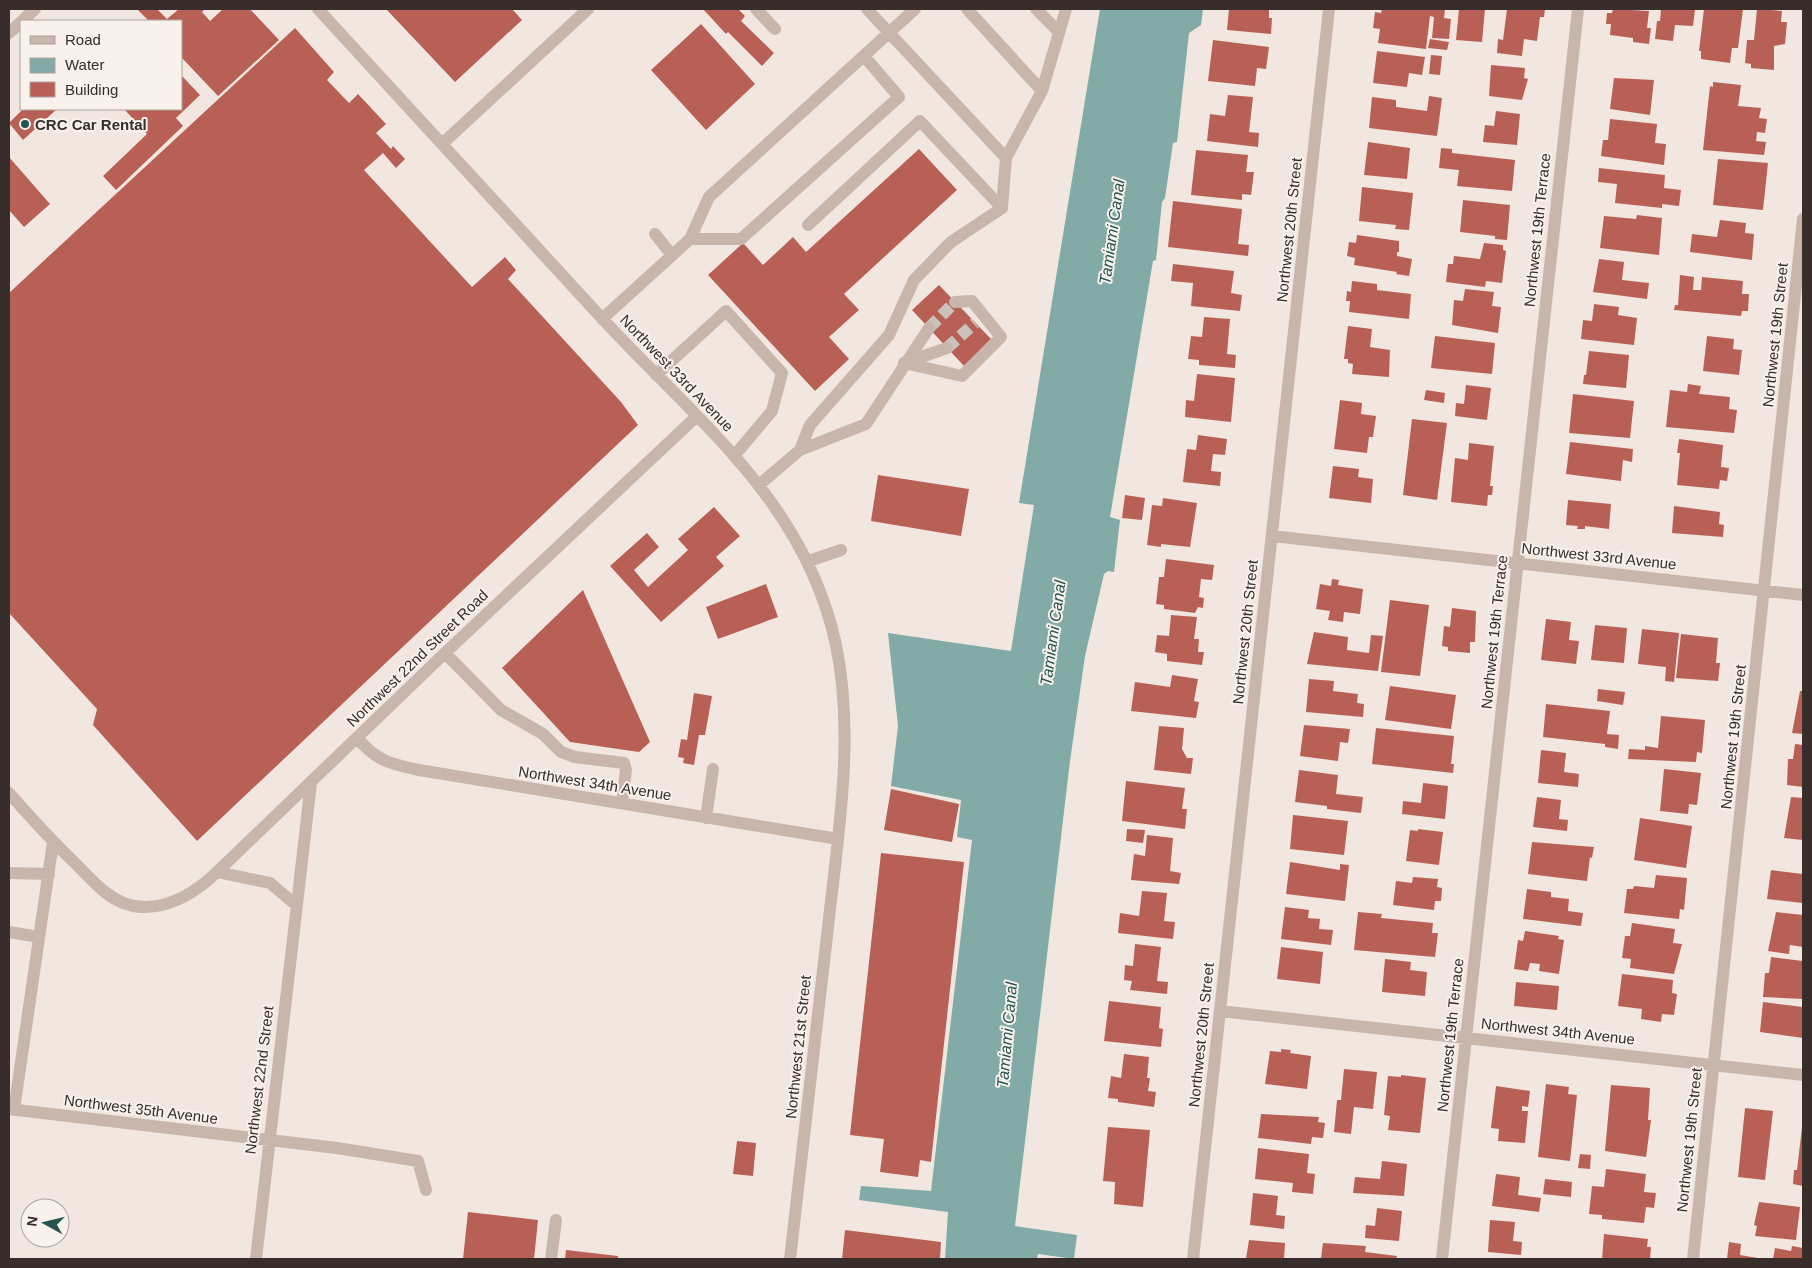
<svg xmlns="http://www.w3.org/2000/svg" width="1812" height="1268" viewBox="0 0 1812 1268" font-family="Helvetica,sans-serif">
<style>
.water{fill:#82aba7}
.building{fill:#b96056}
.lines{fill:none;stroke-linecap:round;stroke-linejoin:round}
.minor-tunnel{stroke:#ccc2bc;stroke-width:12;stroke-dasharray:12 6;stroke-linecap:butt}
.minor{stroke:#c8b6ad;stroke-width:12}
.poi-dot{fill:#255450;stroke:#f8f1ec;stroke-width:2}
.labels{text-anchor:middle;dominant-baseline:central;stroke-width:4;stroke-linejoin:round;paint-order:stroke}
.poi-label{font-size:15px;font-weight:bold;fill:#372d2b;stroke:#f8f1ec;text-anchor:start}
.street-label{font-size:15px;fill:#372d2b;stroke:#f8f1ec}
.water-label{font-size:16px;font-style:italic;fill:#255450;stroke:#f8f1ec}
</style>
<rect width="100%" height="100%" fill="#f1e7e0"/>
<path class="water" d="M1100,9H1203L1201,25L1189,33L1177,142L1173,143L1165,198L1162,202L1156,260L1153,261L1110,517L1120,520L1114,572L1108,571L1104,574L1085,656L1070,761L1015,1226L1077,1235L1074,1259L1038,1254L1037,1259H945L948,1212L859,1200L861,1186L931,1191L972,840L957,837L961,800L891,786L898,726L888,633L1011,651L1034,505L1019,503Z"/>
<path class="building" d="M137,9H157L167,19L179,9H205L202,12L210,21L223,9H250L279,40L218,96L181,57V21H149Z
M386,9H512L522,20L455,82Z
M703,9H738L745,16L741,21L774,53L762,66L728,32L726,34Z
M1229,9H1269V18H1272L1271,34L1227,30Z
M1382,9H1445L1444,18L1451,19L1449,39L1432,38L1434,17L1430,16L1426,49L1378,43L1380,29L1373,28L1375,12L1381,13Z
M1459,9H1485L1482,42L1456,40Z
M1507,9H1545L1544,17H1540L1537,41L1524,39L1522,56L1497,53L1498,39L1503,40Z
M1613,9L1649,11L1647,28H1651L1649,44L1633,42V38L1610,35L1611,24H1606L1607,13H1612Z
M1661,9H1695L1693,26L1675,25L1673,41L1655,39L1657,21H1660Z
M1704,9H1743L1738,48H1732L1730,63L1701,59V51H1699Z
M1757,9L1782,11L1781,22H1787L1785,44L1774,46V70L1751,68V64L1745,63L1747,40H1754Z
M701,24L755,84L706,130L651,70Z
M295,28L334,72L327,80L349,103L358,94L386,124L376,133L391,149L393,146L405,159L396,168L383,153L364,170L472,287L505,257L516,270L508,279L621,402L638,425L197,841L93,725L97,709L9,613V293Z
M1430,39L1449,42L1447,50L1428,48Z
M1213,40L1269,47L1266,69L1257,68L1255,86L1208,81Z
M1377,51L1425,57L1422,75L1409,73L1407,87L1373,83Z
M1431,55L1442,56L1440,75L1429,74Z
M1491,65L1525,68L1524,78L1528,79L1522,100L1489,96Z
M181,75L200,95L176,118L183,126L116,190L103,176L147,134L124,109H181Z
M1614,78L1654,80L1650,115L1610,109Z
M1713,82L1741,85L1738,106L1761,108L1759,118L1767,119L1765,133L1757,132L1756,141L1766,142L1764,155L1703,150L1710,86L1713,87Z
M1228,95L1253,97L1249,132L1259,133L1258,147L1207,141L1210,114L1225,116Z
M1429,96L1442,98L1437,136L1369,128L1372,97L1396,100V107L1427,111Z
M23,109H57L23,140L9,123Z
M1496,111L1520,114L1517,145L1483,142L1485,125L1494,126Z
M1610,119L1657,124L1655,143L1666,144L1664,165L1601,156L1603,140H1608Z
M1368,142L1410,148L1407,179L1364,175Z
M1441,148L1452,149V153L1515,160L1512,191L1457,186L1459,170L1439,168Z
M919,149L957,190L844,294L859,310L829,337L849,359L815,391L708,275L743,243L763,265L793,237L806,252Z
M1196,150L1248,155L1246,172H1254L1251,195L1242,194V200L1191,195Z
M9,157L50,204L24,227L9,210Z
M1718,159L1768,163L1763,210L1713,205Z
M1599,168L1665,175L1664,188L1681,190L1679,206L1662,204V208L1615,203L1617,184L1598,182Z
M1362,187L1413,193L1409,230L1395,229L1396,225L1359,221Z
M1463,200L1510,205L1507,240L1495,239V236L1460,232Z
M1173,201L1242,209L1238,244L1249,245L1248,256L1168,247Z
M1637,215L1662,218L1659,255L1600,248L1604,216L1636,219Z
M1720,220L1746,223L1745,233L1754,234L1752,260L1690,252L1692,234L1717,237Z
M1357,235L1399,241V252H1397V256L1412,259L1409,276L1396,274L1397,272L1354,265L1355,258L1347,256L1349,242L1356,243Z
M1484,243L1503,245V250L1506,251L1502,283L1486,281L1485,287L1446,282L1448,264H1453L1454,256L1480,259Z
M1599,259L1624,262L1622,280L1649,283L1647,299L1593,292Z
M1173,264L1234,271L1231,293L1242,295L1240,311L1191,306L1193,283L1171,281Z
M1680,275L1694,277L1693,290H1701L1702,277L1743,281L1742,294H1749L1748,311H1742L1741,316L1674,310L1675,305H1678Z
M1352,281L1377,284V290L1411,294L1409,319L1349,312L1350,301H1346L1347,291L1351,292Z
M939,285L992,340L964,366L912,310Z
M1465,289L1494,292L1492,306L1501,307L1498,333L1452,325L1454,300L1463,301Z
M1594,304L1619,307L1618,315L1637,318L1634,345L1581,339L1583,320L1592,321Z
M1204,317L1230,319L1227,354L1236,355L1235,368L1199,365V360L1188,359L1191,336L1202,337Z
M1348,326L1372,329L1370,347L1390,350L1389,377L1352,374L1353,364L1348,363V359H1344Z
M1435,336L1495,343L1492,374L1431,368Z
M1707,336L1734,339L1733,349L1742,350L1739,375L1703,371Z
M1589,351L1629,355L1626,388L1583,384L1584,375H1586Z
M1197,374L1235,378L1231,422L1185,417L1186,400L1194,401Z
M1688,384L1701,386L1699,394L1730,397L1729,409L1737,410L1734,433L1666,427L1670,390L1687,392Z
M1466,385L1491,388L1487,420L1455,416L1456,403L1464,404Z
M1426,390L1445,393L1444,403L1424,400Z
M1573,394L1634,401L1630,438L1569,433Z
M1340,400L1362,403L1361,414L1376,416L1373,437H1369L1367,453L1334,449Z
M1412,419L1447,423L1437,500L1403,495Z
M1198,435L1227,439L1225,455L1213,454L1211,471L1221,472L1220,486L1183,482L1187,449L1196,450Z
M1679,439L1723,445L1721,467L1729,468L1727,481L1720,480L1719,489L1677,485L1680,453H1677Z
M1570,442L1633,449L1632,462L1623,460L1621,481L1566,474Z
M1469,443L1494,446L1490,486H1493L1492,495H1488L1487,506L1451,502L1455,458L1468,460Z
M1333,466L1359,469L1358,477L1373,479L1371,503L1329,498Z
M878,475L969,489L961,536L871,521Z
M1125,495L1145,498L1142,520L1122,518Z
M1163,498L1197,503L1190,547L1161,544V547L1147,545L1152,505L1162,506Z
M1568,500L1611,504L1609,529L1585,526V529H1577L1578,526L1566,525Z
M1674,506L1720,512L1719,524L1724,525L1723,537L1672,533Z
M714,507L740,536L716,557L724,566L661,622L610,566L647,533L659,547L634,570L648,587L688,550L678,539Z
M1166,559L1214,565L1212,580L1201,579L1199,597L1204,598L1203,608L1198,607L1195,613L1164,609V605L1156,604L1159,577H1164Z
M1332,579L1339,580L1338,585L1363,589L1360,614L1344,612L1343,622L1328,620L1330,611L1316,609L1320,584L1331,586Z
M766,584L778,617L718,639L706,607Z
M583,590L650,742L639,752L570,742L502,668Z
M1390,600L1429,605L1420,676L1381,672Z
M1452,608L1476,611L1475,642H1470V653L1448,651V647L1442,646L1444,626L1450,627Z
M1171,615L1197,617L1194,639H1199L1198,652H1204L1202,665L1167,661V654L1155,652L1157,635L1169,636Z
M1546,619L1571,622L1569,640L1579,641L1576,664L1541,660Z
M1595,625L1627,628L1624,663L1591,660Z
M1642,629L1679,633L1674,682L1665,681L1666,667L1638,664Z
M1314,632L1348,637L1347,650L1369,653L1371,635L1383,636L1378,671L1307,664Z
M1681,634L1718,638L1716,663H1720L1718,681L1676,678Z
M1172,675L1198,679L1194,701L1199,702L1196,718L1131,711L1135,682L1170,687Z
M1309,679L1334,681L1333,691L1358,694L1357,703L1364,704L1363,717L1306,712Z
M1390,686L1456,695L1451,729L1385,720Z
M1598,689L1625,692L1623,705L1597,701Z
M1800,691H1803V734L1792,733Z
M694,693L712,696L705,735H699L694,765L683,763L684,758L678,757L681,739L687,740Z
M1546,704L1610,711L1607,734L1619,735L1618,749L1605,747V744L1543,737Z
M1661,716L1705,720L1702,753L1697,752L1696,762L1628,759L1629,749L1645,750V746L1658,748Z
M1304,725L1350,729L1348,743L1340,742L1338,761L1300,756Z
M1159,726L1184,728L1182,749L1187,758H1193L1191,774L1154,770Z
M1376,728L1454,736L1451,764H1454L1453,773L1372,764Z
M1795,744L1803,745V787L1787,785L1788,759H1793Z
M1541,750L1566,753L1564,772L1579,774L1578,787L1538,783Z
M1664,769L1701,773L1697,805L1689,804L1688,814L1660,811Z
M1299,770L1338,775L1336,794L1363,797L1361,813L1327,809V806L1295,802Z
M1126,781L1185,788L1182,809H1187L1185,829L1122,821Z
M1423,783L1448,786L1445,819L1402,814L1403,801L1421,803Z
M891,789L959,804L952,842L884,830Z
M1537,797L1561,800L1559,819L1568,820L1567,831L1533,827Z
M1791,797L1803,798V840L1784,838Z
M1293,815L1348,821L1344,855L1290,849Z
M1640,818L1692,826L1686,868L1634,860Z
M1127,829L1145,830L1143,843L1126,841Z
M1418,829L1443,832L1439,865L1406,861L1410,830L1418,831Z
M1147,835L1173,838L1170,871L1181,873L1179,884L1131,880L1134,854L1145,856Z
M1532,842L1594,847L1592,858L1590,857L1587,881L1528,874Z
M881,853L964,862L931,1162L920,1160L918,1177L880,1172L884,1139L850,1135Z
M1290,862L1340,870V864L1349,865L1345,901L1286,894Z
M1771,870L1803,874V903L1767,899Z
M1656,875L1687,878L1684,910L1680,909L1679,919L1624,913L1627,889H1633L1634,886L1654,888Z
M1413,877L1438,879L1437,887L1442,888L1441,901H1435L1434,910L1393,905L1396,881L1412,883Z
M1527,889L1551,892V897L1569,899L1568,911L1583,913L1581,926L1523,919Z
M1142,891L1167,893L1164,921L1175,922L1173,939L1118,933L1120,913L1139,916Z
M1285,907L1309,910L1308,918L1320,919L1319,929L1333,930L1331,945L1281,939Z
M1358,912L1382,914L1381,918L1433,923L1432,933H1438L1435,957L1354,950Z
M1776,912L1803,915V947L1790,945L1789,954L1768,951Z
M1632,923L1675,929L1673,943L1682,944L1674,974L1630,968L1631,959L1622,958L1625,936H1630Z
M1525,931L1559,936L1558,939L1564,940L1559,974L1539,971L1540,964L1530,963L1528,971L1514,969L1518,940L1523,941Z
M1135,944L1161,947L1157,981L1168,982L1167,994L1130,990L1132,981L1124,980L1125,965L1133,966Z
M1281,947L1323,952L1320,984L1277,979Z
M1771,957L1803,961V999L1763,997L1765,973H1769Z
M1385,959L1411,962L1410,970L1427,972L1425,996L1382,992Z
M1622,974L1673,980L1672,993L1677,994L1674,1015L1662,1014L1661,1022L1641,1019L1642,1009L1618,1006Z
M1516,982L1559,986L1557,1010L1514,1006Z
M1109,1001L1161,1007L1159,1028L1163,1029L1161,1047L1104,1041Z
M1763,1002L1803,1007V1038L1760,1032Z
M1281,1049L1291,1050L1290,1053L1311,1056L1307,1089L1265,1084L1270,1051L1281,1052Z
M1124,1054L1149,1057L1147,1078H1150L1148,1091L1156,1092L1154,1107L1118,1102V1099L1108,1098L1111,1076L1121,1078Z
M1344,1069L1377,1072L1373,1109L1354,1107L1351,1134L1334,1132L1337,1100H1341Z
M1401,1075L1426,1078L1420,1133L1388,1130L1390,1116L1384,1115L1388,1076L1401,1077Z
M1546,1084L1569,1087L1568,1094L1577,1095L1570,1161L1538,1157Z
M1611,1085L1650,1088L1648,1120H1651L1646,1157L1605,1151Z
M1496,1086L1530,1091L1528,1107L1522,1106V1111H1528L1525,1143L1498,1141L1499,1129L1491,1128Z
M1745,1108L1773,1111L1765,1180L1738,1177Z
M1261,1114L1319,1117L1318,1122L1325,1123L1323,1138L1312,1137L1311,1144L1258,1138Z
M1108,1127L1150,1130L1143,1207L1114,1204L1115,1182L1103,1181Z
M1802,1127H1803V1186L1793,1184L1794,1170H1797Z
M737,1141L756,1143L753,1176L733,1174Z
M1258,1148L1309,1154L1307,1173L1315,1174L1313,1194L1292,1192L1293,1183L1255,1179Z
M1580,1154L1591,1155L1590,1169L1578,1168Z
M1382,1161L1407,1164L1404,1196L1353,1193L1355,1177L1380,1179Z
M1606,1169L1646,1174L1644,1192L1656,1193L1654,1208L1646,1207L1644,1223L1602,1219V1215L1589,1214L1592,1186L1604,1187Z
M1496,1174L1520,1177L1518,1195L1541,1198L1539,1212L1492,1206Z
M1545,1179L1572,1182L1571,1197L1543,1194Z
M1253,1193L1278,1196L1276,1215L1285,1216L1284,1229L1250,1225Z
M1759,1202L1800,1207L1796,1240L1755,1236L1757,1226L1754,1225Z
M1377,1208L1402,1211L1399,1241L1365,1238L1366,1225L1375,1226Z
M468,1212L538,1220L534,1259H463Z
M1490,1220L1515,1222L1513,1241L1522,1242L1521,1255L1488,1252Z
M845,1230L941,1242L940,1259H842Z
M1604,1234L1648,1239L1647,1247H1651L1650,1259H1602Z
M1249,1240L1285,1243L1284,1259H1246Z
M1729,1242L1741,1244L1740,1255L1764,1259H1727Z
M1323,1243L1366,1246L1365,1252L1397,1256L1396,1259L1321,1258Z
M1792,1246L1803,1248V1259H1773L1775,1248L1791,1251Z
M566,1250L618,1256V1259H565Z"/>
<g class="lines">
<path class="minor-tunnel" d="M929,328L955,302
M947,348L975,323"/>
<path class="minor" d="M318,9C411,111 504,213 598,314C693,418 805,499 836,645C855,737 838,835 828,927C815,1038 803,1148 790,1259
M756,9L775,29
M867,9L1006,158
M967,9L1042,91
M1036,9L1059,32
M22,21L35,9
M9,33L21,22
M442,144L588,9
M1002,208L1006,158L1042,91L1066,9
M808,225L920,121L1002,208
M655,234L672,255
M690,239H741L899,97L864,56
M602,319L690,239L709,197L915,9
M904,363L962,376L1001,337L972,301L955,302
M904,363L947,348
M656,375L726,311L782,373L772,411L734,456
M800,450L810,425L889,335L914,280L951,242L1002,208
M759,485L800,450L866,424L929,328
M1272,536L1803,595
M809,561L841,550
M445,653L501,710L543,734L561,752L575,757L624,763L626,770L622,803
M357,738C377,761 390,764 419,770L838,839
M9,793C31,818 53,842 77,865C86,874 95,884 105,892C143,923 187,901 217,872L445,653L697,416
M706,818L713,769
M217,872L270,883L296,905
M9,873L49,874
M9,932L39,937
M1220,1011L1803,1075
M9,1109L337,1148L418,1161L426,1190
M14,1110L53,842
M256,1259L311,783
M551,1259L556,1220
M1193,1259L1329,9
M1442,1259L1578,9
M1693,1259L1803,219"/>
</g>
<circle class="poi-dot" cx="25" cy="124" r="5"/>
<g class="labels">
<g class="poi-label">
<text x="35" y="124">CRC Car Rental</text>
</g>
<g class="street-label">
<text transform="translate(1289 230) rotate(-84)">Northwest 20th Street</text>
<text transform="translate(1537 230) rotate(-84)">Northwest 19th Terrace</text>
<text transform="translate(1775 335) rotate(-84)">Northwest 19th Street</text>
<text transform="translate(677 373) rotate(46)">Northwest 33rd Avenue</text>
<text transform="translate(1599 556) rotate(6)">Northwest 33rd Avenue</text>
<text transform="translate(1245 632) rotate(-84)">Northwest 20th Street</text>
<text transform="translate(1494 632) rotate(-84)">Northwest 19th Terrace</text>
<text transform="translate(417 658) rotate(-44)">Northwest 22nd Street Road</text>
<text transform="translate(1733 737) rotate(-84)">Northwest 19th Street</text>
<text transform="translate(595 783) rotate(9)">Northwest 34th Avenue</text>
<text transform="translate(1558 1031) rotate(6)">Northwest 34th Avenue</text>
<text transform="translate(1201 1035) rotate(-84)">Northwest 20th Street</text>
<text transform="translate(1450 1035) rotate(-84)">Northwest 19th Terrace</text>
<text transform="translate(798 1047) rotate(-84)">Northwest 21st Street</text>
<text transform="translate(259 1080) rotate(-83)">Northwest 22nd Street</text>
<text transform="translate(141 1109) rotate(7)">Northwest 35th Avenue</text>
<text transform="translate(1689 1140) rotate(-84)">Northwest 19th Street</text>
</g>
<g class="water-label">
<text transform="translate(1112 232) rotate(-82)">Tamiami Canal</text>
<text transform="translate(1053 633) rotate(-82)">Tamiami Canal</text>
<text transform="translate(1007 1035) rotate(-85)">Tamiami Canal</text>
</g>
</g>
<rect width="1812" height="1268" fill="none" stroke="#372d2b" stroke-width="20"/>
<rect x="20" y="20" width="162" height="90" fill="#f8f1ec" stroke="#aba39f"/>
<rect x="30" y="36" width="25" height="8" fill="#c8b6ad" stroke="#aba39f"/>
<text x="65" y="45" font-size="15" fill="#372d2b">Road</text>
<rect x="30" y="58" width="25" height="15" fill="#82aba7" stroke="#aba39f"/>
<text x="65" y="70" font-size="15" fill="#372d2b">Water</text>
<rect x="30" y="82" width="25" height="15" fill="#b96056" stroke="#aba39f"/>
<text x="65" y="95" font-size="15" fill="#372d2b">Building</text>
<g transform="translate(45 1223) rotate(278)"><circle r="24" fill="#f8f1ec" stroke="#aba39f"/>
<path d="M0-4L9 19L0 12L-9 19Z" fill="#255450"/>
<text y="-8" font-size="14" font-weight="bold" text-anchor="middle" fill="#372d2b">N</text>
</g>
</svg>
